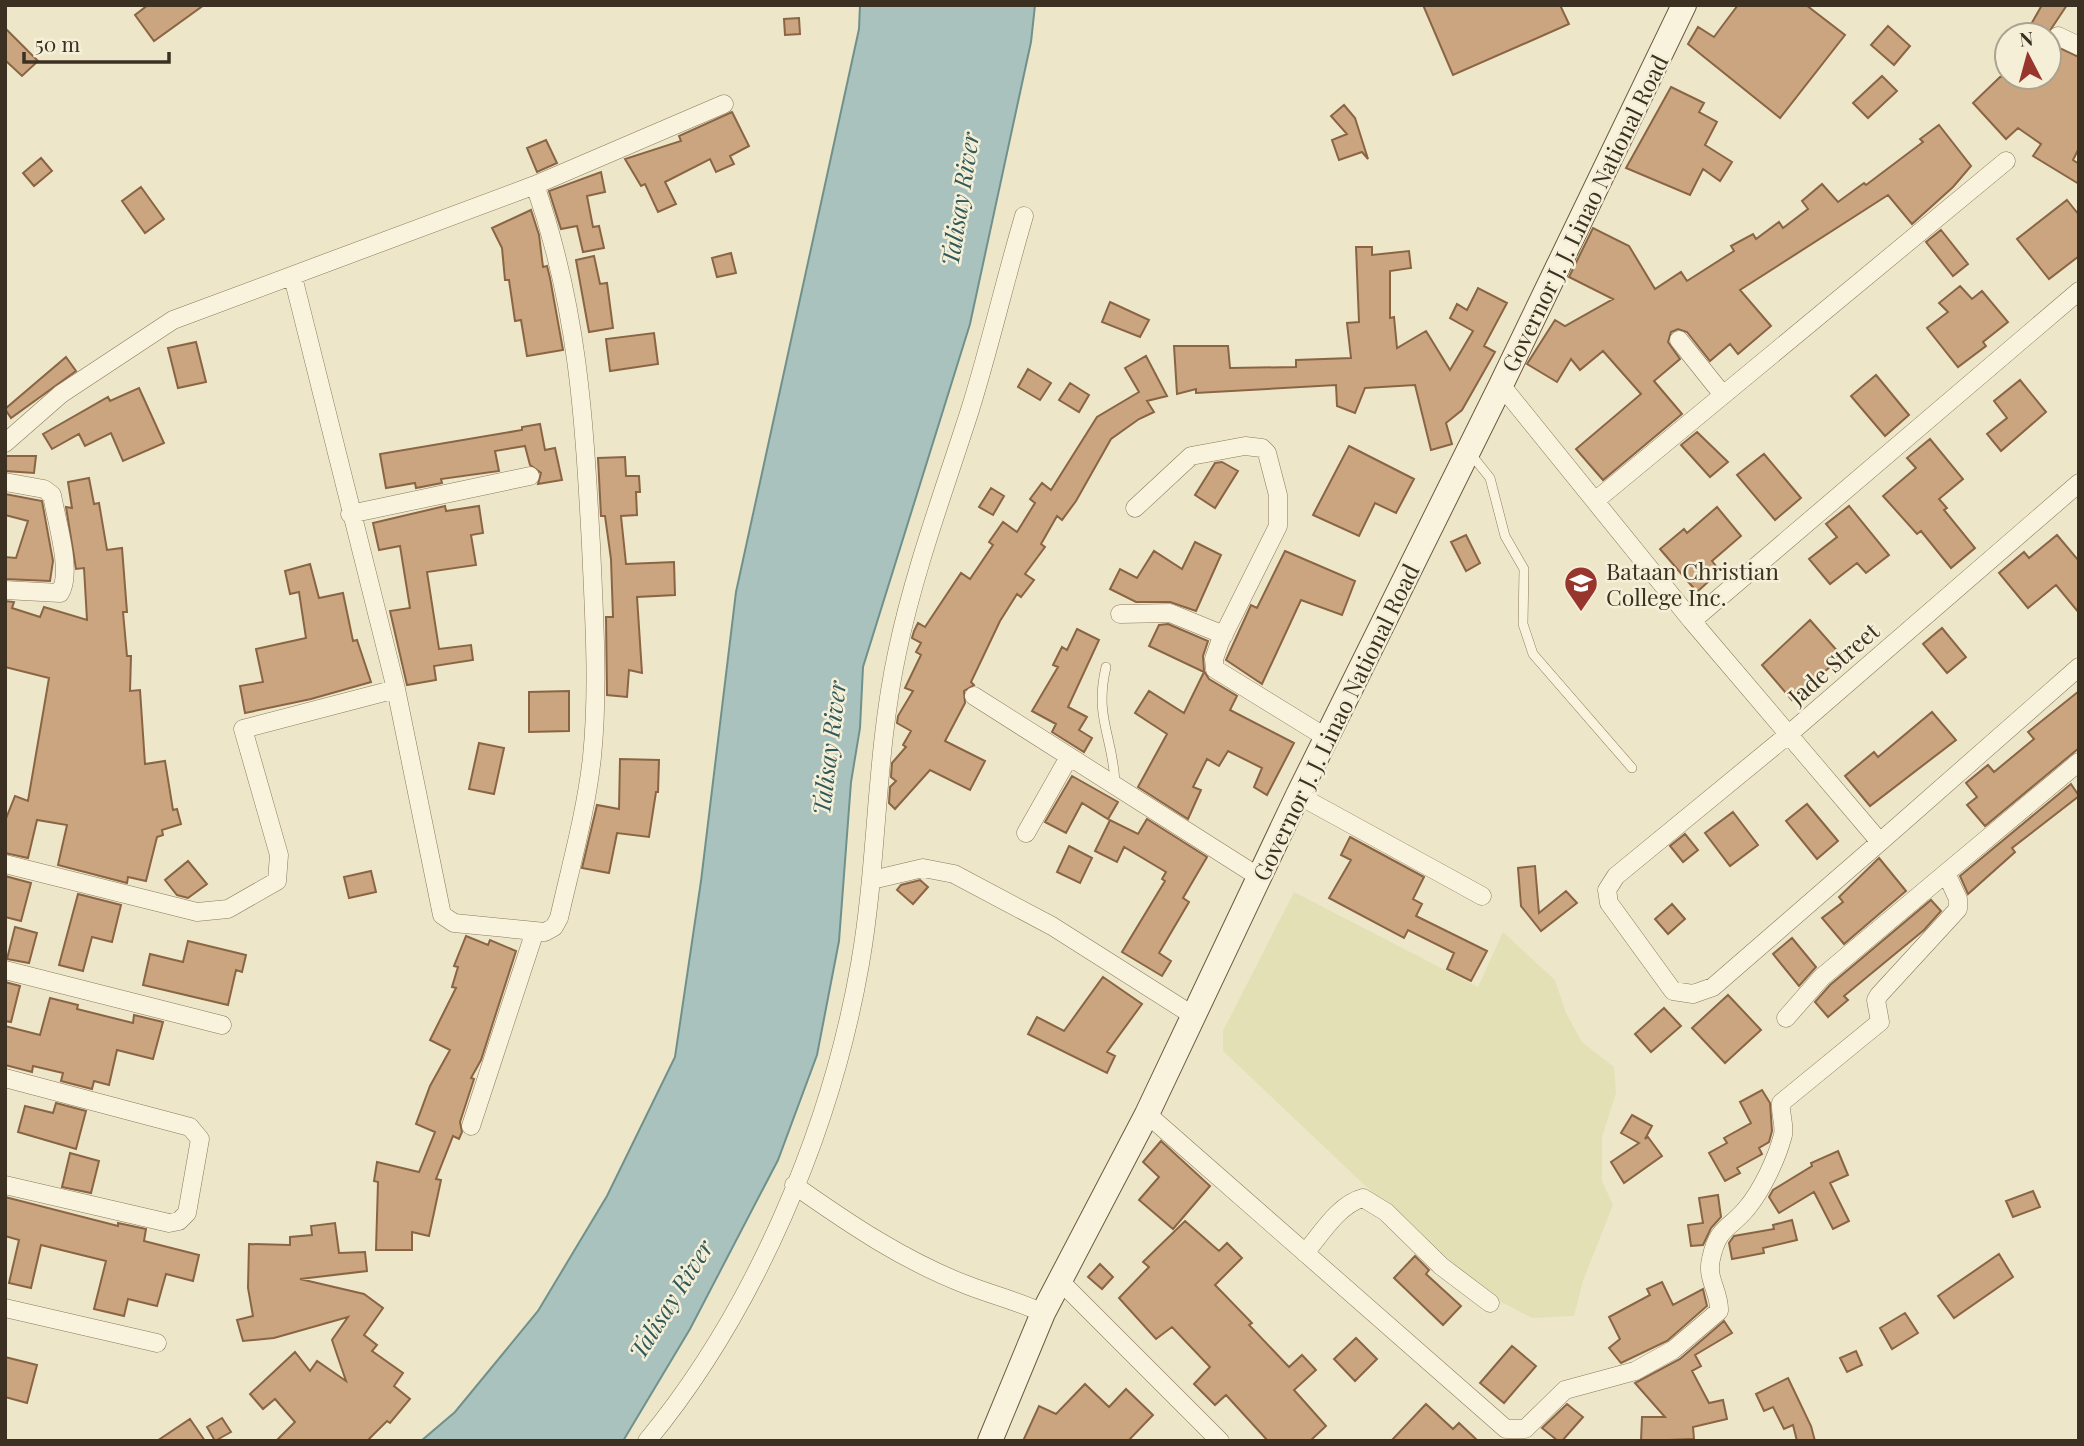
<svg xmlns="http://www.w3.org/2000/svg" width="2084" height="1446" viewBox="0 0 2084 1446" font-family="'Playfair Display',serif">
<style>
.farmland{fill:#e4e0b6}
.water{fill:#a9c2bd;stroke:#70918b;stroke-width:2}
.building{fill:#cba57f;stroke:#896544;stroke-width:2}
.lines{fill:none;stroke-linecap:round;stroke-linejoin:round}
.lane-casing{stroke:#8a795d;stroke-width:10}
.street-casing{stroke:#8a795d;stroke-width:19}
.secondary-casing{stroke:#6c5a40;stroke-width:26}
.lane{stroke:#f9f2dc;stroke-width:9}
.street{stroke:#f9f2dc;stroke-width:18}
.secondary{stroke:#f9f2dc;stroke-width:24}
.labels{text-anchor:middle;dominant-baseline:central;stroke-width:5;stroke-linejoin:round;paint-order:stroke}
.street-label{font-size:23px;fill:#3b3021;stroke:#f5efd8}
.poi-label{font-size:23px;fill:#3b3021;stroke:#f5efd8;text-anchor:start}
.water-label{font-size:24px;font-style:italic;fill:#30595a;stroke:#f5efd8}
</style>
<rect width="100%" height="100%" fill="#eee6c9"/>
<path class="farmland" d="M1294,892L1478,987L1503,932L1555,980L1566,1013L1582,1042L1614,1067L1616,1093L1602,1137V1181L1613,1205L1583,1281L1574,1316L1532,1318L1472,1287L1223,1051V1031Z"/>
<path class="water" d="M860,5H1035L1031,42L970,324L863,667L860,728L851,782L839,941L817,1055L778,1160L690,1329L623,1441H421L455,1412L538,1311L607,1196L675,1057L701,881L736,592L859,29Z"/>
<path class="building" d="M148,5H204L154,41L135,15Z
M1423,5H1560L1569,24L1453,75Z
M1738,5H1806L1845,35L1780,118L1688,44L1698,27L1714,37Z
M2042,5H2067L2047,35H2025Z
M799,18L800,34L785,35L784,19Z
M1888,26L1910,46L1894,65L1871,45Z
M5,28L38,61L22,76L5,60Z
M2049,43L2079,57V148L2073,160L2079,164V184L2033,156L2041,144L2018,128L2006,139L1973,103L2000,77H2049Z
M1882,76L1897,91L1868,118L1853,103Z
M1671,87L1704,103L1699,112L1717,122L1705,145L1732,162L1720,181L1703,169L1690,195L1626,168Z
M1344,105L1355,118L1368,159L1362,152L1339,160L1332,140L1347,134L1331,116Z
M732,112L749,146L730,156L734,164L716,172L710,159L665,182L676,204L658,212L645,184L641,186L625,159L681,141L679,136Z
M1939,125L1971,166L1953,187L1912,224L1888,195L1740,290L1771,326L1738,354L1730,344L1710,361L1687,332L1678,329L1671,332L1668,342L1680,359L1654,381L1682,414L1603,480L1576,449L1641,394L1603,351L1580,370L1571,359L1557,382L1527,364L1555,320L1565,326L1613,299L1569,277L1593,228L1629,246L1655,289L1681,272L1687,281L1734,251L1731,246L1753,234L1756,239L1779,222L1783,228L1808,209L1802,201L1822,184L1838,202L1864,183L1866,185L1923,142L1920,139Z
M546,140L557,163L537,172L527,148Z
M41,158L52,171L34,186L23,173Z
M601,172L605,192L587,196L593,227L599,226L604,248L583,252L577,226L561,229L549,191Z
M141,187L164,219L145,233L122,201Z
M2067,200L2079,215V256L2049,279L2017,239Z
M531,210L539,235L543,267L547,266L550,278L563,350L527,356L521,320L515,321L509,280H505L502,248L492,228Z
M1941,230L1968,264L1953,276L1926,242Z
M1356,247H1372V255L1409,251L1411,268L1390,271V318L1394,317L1397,348L1426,331L1450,370L1473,331L1450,318L1457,304L1467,310L1478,288L1507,303L1484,346L1495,352L1462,410L1446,423L1452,444L1431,450L1415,385L1365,388L1355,413L1337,406L1336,385L1196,393V389L1177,394L1174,346H1228L1230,368L1296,367V360L1351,358L1347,323L1359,322Z
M731,253L736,273L717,277L712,258Z
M594,256L600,284L607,283L613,328L589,332L576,260Z
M1960,286L1972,299L1982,291L2008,322L1983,342L1986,346L1958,367L1927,328L1948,312L1939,303Z
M1110,302L1149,320L1140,337L1102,322Z
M654,333L658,364L610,371L606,339Z
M196,342L206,382L178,388L168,348Z
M1146,356L1167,396L1147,401L1154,412L1139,419L1111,439L1076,501L1062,520L1057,516L1041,544L1045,547L1025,574L1034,580L1021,597L1017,594L1000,621L971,682L974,685L964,691L965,703L945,741L985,761L970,790L930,770L895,809L889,803L890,787L896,781L891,777L892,763L906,747L903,745L911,731L897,723L898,716L913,691L905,688L921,655L916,652L921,643L912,638L914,631L918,623L925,627L961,573L970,579L993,545L989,542L1003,522L1017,532L1035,503L1030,499L1042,483L1051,490L1097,417L1139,392L1125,368Z
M66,357L76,371L11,418L5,409Z
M1028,369L1051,383L1040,400L1018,387Z
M1876,375L1909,415L1885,436L1851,396Z
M2020,380L2046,412L2001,451L1987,434L2007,418L1994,401Z
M1070,383L1089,395L1079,412L1059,400Z
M139,388L164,443L123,461L111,433L85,446L79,434L52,449L43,434L108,397L110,401Z
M540,424L545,450L555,448L562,480L538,484L541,473L530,465L525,446L495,451L499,471L441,479L442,483L416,488L415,483L386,488L380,454L522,430V427Z
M1697,432L1728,462L1710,477L1681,445Z
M1930,439L1963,479L1939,499L1947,508L1944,510L1975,548L1951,568L1921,531L1917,534L1883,496L1916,468L1907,458Z
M1349,446L1414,479L1396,513L1375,503L1359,536L1313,515Z
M1764,454L1801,498L1775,520L1737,475Z
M5,456H36L34,473L5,471Z
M625,457L626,476H639L640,492H636L637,515L621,516L626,564L674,562L675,595L637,597L642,673L629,670L627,697L607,695L606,617H613L611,559L605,516H601L598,458Z
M1222,462L1238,471L1215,508L1195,495L1215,463Z
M89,478L94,504L99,503L107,550L122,548L127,612H123L127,656H131L130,691L140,690L145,764L165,761L173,810L177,809L181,824L162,830L163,835L157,837L146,881L128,877L127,883L58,865L67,825L37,820L28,858L5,853V821L15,796L28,801L49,678L5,667V601L14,602L12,608L40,617L44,607L87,620L84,568L76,569L66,507L72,508L68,482Z
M991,488L1004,496L993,515L979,507Z
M5,494L42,501L53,561L50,581L5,579V557L16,558L28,521L5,515Z
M445,506L446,511L479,506L483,533L471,535L476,565L427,572L439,649L471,645L473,660L434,666L436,680L407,685L390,611L410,608L400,546L379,550L373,523Z
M1849,506L1889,555L1866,573L1857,563L1830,584L1809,559L1837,537L1826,524Z
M1717,507L1741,536L1712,561L1720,571L1697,592L1660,549L1684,529L1687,533Z
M1466,535L1480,563L1466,571L1451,542Z
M2057,535L2079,561V613L2056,585L2028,608L1999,573L2024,552L2029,558Z
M1195,542L1221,555L1196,611L1170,602H1136L1110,589L1120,569L1137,578L1154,551L1182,569Z
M1285,551L1355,581L1342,615L1301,600L1262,684L1226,660L1251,605L1257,608Z
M310,564L319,598L343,593L353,641L357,640L371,682L311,699L245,713L240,686L263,682L256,649L306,638L299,592L290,594L285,571Z
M1810,620L1847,662L1836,672L1831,666L1792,700L1762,665Z
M1168,624L1208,641L1203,656L1204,671L1209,679L1237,696L1230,710L1294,743L1267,795L1254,787L1262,768L1228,751L1219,766L1207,759L1193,787L1201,790L1188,819L1138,787L1167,734L1135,713L1149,691L1184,713L1204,672L1149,646L1159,625Z
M1942,628L1966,657L1947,673L1923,644Z
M1077,629L1099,640L1068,707L1087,717L1079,730L1092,738L1084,752L1052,732L1056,724L1032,711L1058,667L1053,665L1062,647L1067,650Z
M569,691V731L529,732V692Z
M2079,691V748L1985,826L1967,805L1977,797L1966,783L1988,765L1994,772L2034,739L2028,732Z
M1932,712L1956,740L1870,806L1845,776L1874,752L1878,757Z
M479,743L504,748L494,794L469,789Z
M620,759L659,760L658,792H656L649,837L617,833L609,873L582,868L597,805L619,809Z
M1072,776L1118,802L1108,819L1082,803L1066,833L1045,822Z
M2071,784L2079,796L2012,848L2015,852L1968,894L1960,876Z
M1807,804L1838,841L1817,859L1786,821Z
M1733,812L1758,845L1730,866L1705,833Z
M1147,819L1207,857L1183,898L1189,902L1159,953L1171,961L1162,976L1122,952L1165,881L1162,879L1166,872L1124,847L1117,862L1095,851L1110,820L1138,834Z
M1685,834L1698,850L1683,862L1670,846Z
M1350,837L1424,877L1413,899L1422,904L1416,916L1487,951L1471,981L1447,969L1454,953L1408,930L1404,938L1329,898L1351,860L1341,855Z
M1069,846L1092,858L1080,883L1057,872Z
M1879,858L1906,891L1844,944L1822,918L1843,902L1839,897Z
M188,861L207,884L188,898L177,895L165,880Z
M1535,866L1539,913L1566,891L1577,903L1541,931L1521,906L1518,868Z
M371,871L376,892L349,898L344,877Z
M5,876L31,883L21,921L5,917Z
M920,880L928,887L913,904L897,890L901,885Z
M78,894L121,905L112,942L92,937L83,971L59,965Z
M1931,900L1941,911L1924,930L1844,996L1848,1000L1828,1017L1815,1002L1830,985Z
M1672,904L1685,919L1668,934L1655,919Z
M15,927L37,933L29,963L7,959Z
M466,936L488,945L490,940L516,951L481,1060L471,1078L474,1079L460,1122L462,1132L459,1139L453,1136L436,1179L441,1180L429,1236L412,1232V1250H376L378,1182L374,1181L377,1162L419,1172L435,1132L416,1124L430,1086L450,1050L430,1040L456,988L452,987L458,967L454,966Z
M1792,938L1816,967L1799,986L1773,954Z
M188,941L246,955L242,972L236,970L228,1005L143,985L150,954L183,962Z
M1103,977L1142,1004L1107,1052L1115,1056L1107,1073L1028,1034L1037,1017L1064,1031Z
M5,982L20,986L11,1022L5,1021Z
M1728,995L1761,1030L1725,1063L1692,1028Z
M50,998L78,1005L77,1009L133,1023L134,1015L163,1022L153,1059L117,1050L109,1085L94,1081L92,1089L61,1081L63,1073L33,1066L32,1072L5,1065V1026L40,1035Z
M1664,1008L1681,1026L1651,1052L1635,1034Z
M1762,1090L1770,1103L1772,1131L1769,1142L1759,1148L1762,1154L1737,1168L1740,1173L1725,1181L1709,1153L1727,1143L1724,1138L1751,1123L1740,1102Z
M56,1103L86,1111L76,1149L18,1132L25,1106L53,1113Z
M1632,1115L1652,1126L1645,1139L1648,1137L1662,1156L1624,1183L1611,1162L1639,1143L1621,1133Z
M1161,1141L1210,1186L1173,1229L1139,1200L1159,1177L1143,1162Z
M1838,1151L1848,1175L1830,1183L1849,1221L1833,1229L1814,1192L1779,1213L1769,1197L1773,1190L1812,1166L1811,1163Z
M70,1153L99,1161L91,1193L62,1187Z
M2033,1191L2040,1207L2013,1217L2006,1201Z
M1718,1195L1721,1217L1711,1228L1703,1245L1691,1246L1688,1225L1703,1223L1699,1198Z
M5,1197L118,1226V1223L146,1229L144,1241L199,1255L193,1281L166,1274L157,1306L128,1299L124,1316L94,1309L106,1261L41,1245L31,1288L9,1283L19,1240L5,1236Z
M1792,1220L1797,1240L1763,1248L1764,1253L1732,1259L1729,1243L1734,1236L1774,1229L1773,1225Z
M1185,1221L1219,1251L1227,1243L1242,1258L1215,1285L1252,1323L1249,1325L1289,1367L1302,1355L1316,1370L1294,1390L1326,1426L1310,1441H1268L1226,1395L1215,1405L1194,1384L1210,1367L1172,1327L1156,1339L1119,1298L1149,1267L1143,1262Z
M335,1223L339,1253L365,1252L367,1271L300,1279L364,1294L383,1308L364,1335L377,1345L372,1351L403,1373L394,1386L410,1399L390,1423L387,1421L367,1441H276L295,1422L275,1399L263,1409L250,1394L295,1352L310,1371L317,1361L346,1381L332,1340L348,1317L274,1338L243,1341L237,1320L253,1316L248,1288L249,1244L290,1245V1237L312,1235L311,1226Z
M1999,1254L2013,1277L1954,1318L1938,1296Z
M1415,1256L1429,1270L1426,1274L1461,1306L1443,1325L1394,1278Z
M1100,1264L1113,1277L1102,1289L1088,1277Z
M1662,1282L1673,1305L1703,1289L1707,1306L1667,1341L1621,1363L1609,1348L1620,1339L1609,1317L1650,1295L1647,1289Z
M1905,1313L1918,1333L1892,1349L1880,1328Z
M1724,1321L1732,1333L1695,1355L1701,1366L1692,1371L1709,1403L1723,1400L1727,1419L1693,1427L1694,1439L1641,1441L1642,1417H1665L1635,1383L1680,1359Z
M1356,1338L1377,1359L1355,1381L1334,1359Z
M1512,1346L1536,1366L1504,1403L1480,1383Z
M1856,1351L1862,1365L1847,1372L1840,1358Z
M5,1357L37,1365L27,1403L5,1397Z
M1788,1378L1811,1426L1815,1441H1797L1793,1425L1784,1429L1773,1407L1764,1411L1756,1394Z
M1085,1384L1109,1407L1126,1389L1153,1415L1128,1441H1023L1039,1406L1056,1414Z
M1426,1404L1453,1429L1459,1423L1478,1441H1391Z
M1567,1404L1583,1417L1562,1441H1558L1542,1428Z
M222,1418L231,1432L215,1441L207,1427Z
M190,1419L205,1441H157Z"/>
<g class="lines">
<g class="lane-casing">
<path id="lane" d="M1470,453L1490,478L1505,536L1524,569L1523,624L1533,654L1632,768
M1106,667C1094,718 1113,736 1115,783"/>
</g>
<g class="street-casing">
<path id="street" d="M2058,36L2079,46
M293,277L396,689L442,915L454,923L545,932L554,927L559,918C571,865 586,812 592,757C599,687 594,616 591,545C584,417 578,308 535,185
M1679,340L1723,395
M1501,385L1692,621L1880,842L2079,667
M5,443L61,394L173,320L535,185L724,104
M5,482L44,489L52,495C56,519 73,573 60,593L5,590
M1595,501L2006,161
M1135,508L1191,456L1245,446L1262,448L1267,453L1278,495V526L1220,642L1214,659L1215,669L1327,738
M350,514L530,476
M1120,614L1170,613L1224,635
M1692,621L2079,291
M974,696L1259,877
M1298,795L1482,896
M1026,833L1069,757
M1880,842L1713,987L1693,994L1673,991L1609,903L1607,890L1616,876L1789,734L2079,483
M5,864L197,912L228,909L277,881L279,855L243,729L396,689
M872,880L923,868L954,874L1052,926L1194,1016
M5,970L222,1025
M1786,1018L1822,977L1946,873
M5,1078L190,1127L200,1139L187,1213L179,1221L169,1223L5,1185
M1147,1114L1506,1429H1525L1565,1390L1635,1371L1673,1350L1719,1311C1720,1292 1706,1279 1711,1259C1718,1226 1729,1230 1747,1208C1762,1190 1777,1158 1783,1135C1785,1125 1780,1114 1781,1103L1880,1022L1876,1000L1879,995L1958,909V899L1946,873L2079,762
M471,1126L535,931
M794,1185C848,1223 904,1261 967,1285C992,1295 1018,1301 1043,1313
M1305,1253C1321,1234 1339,1204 1363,1198L1386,1212L1441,1266L1490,1303
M1060,1281L1220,1441
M5,1308L157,1343
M647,1441C755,1310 831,1130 860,964C878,861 875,756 897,653C914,571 944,491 970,410C990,346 1005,280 1024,216"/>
</g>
<g class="secondary-casing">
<path id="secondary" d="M990,1441L1043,1313L1147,1114L1298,795L1501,385L1684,5"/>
</g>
<use href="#lane" class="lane"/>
<use href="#street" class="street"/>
<use href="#secondary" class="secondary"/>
</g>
<defs>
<g id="school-pin" transform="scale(1.75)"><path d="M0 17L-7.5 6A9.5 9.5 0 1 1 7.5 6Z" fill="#98362e" stroke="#f5efd8"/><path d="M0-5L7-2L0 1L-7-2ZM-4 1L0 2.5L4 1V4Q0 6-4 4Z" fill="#fff"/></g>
</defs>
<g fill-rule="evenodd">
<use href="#school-pin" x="1581" y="583"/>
</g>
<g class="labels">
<g class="street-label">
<text transform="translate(1584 213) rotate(-64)">Governor J. J. Linao National Road</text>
<text transform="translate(1833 663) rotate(-41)">Jade Street</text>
<text transform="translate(1335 722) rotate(-64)">Governor J. J. Linao National Road</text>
</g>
<g class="poi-label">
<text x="1606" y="570">Bataan Christian<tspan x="1606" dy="26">College Inc.</tspan></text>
</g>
<g class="water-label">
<text transform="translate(959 199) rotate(-81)">Talisay River</text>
<text transform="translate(828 748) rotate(-83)">Talisay River</text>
<text transform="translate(670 1299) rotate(-58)">Talisay River</text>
</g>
</g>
<rect width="2084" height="1446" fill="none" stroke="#3b3021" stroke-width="14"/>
<g transform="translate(2028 56) rotate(354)"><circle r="33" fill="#f5efd8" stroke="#aba38f" stroke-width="2"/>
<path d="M0-5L12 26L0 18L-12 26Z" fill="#98362e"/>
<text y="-10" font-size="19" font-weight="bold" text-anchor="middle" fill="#3b3021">N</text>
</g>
<path d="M24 52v10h145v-10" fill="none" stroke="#3b3021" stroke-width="3.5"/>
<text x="35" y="52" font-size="21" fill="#3b3021" stroke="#f5efd8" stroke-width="5" paint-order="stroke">50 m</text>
</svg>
